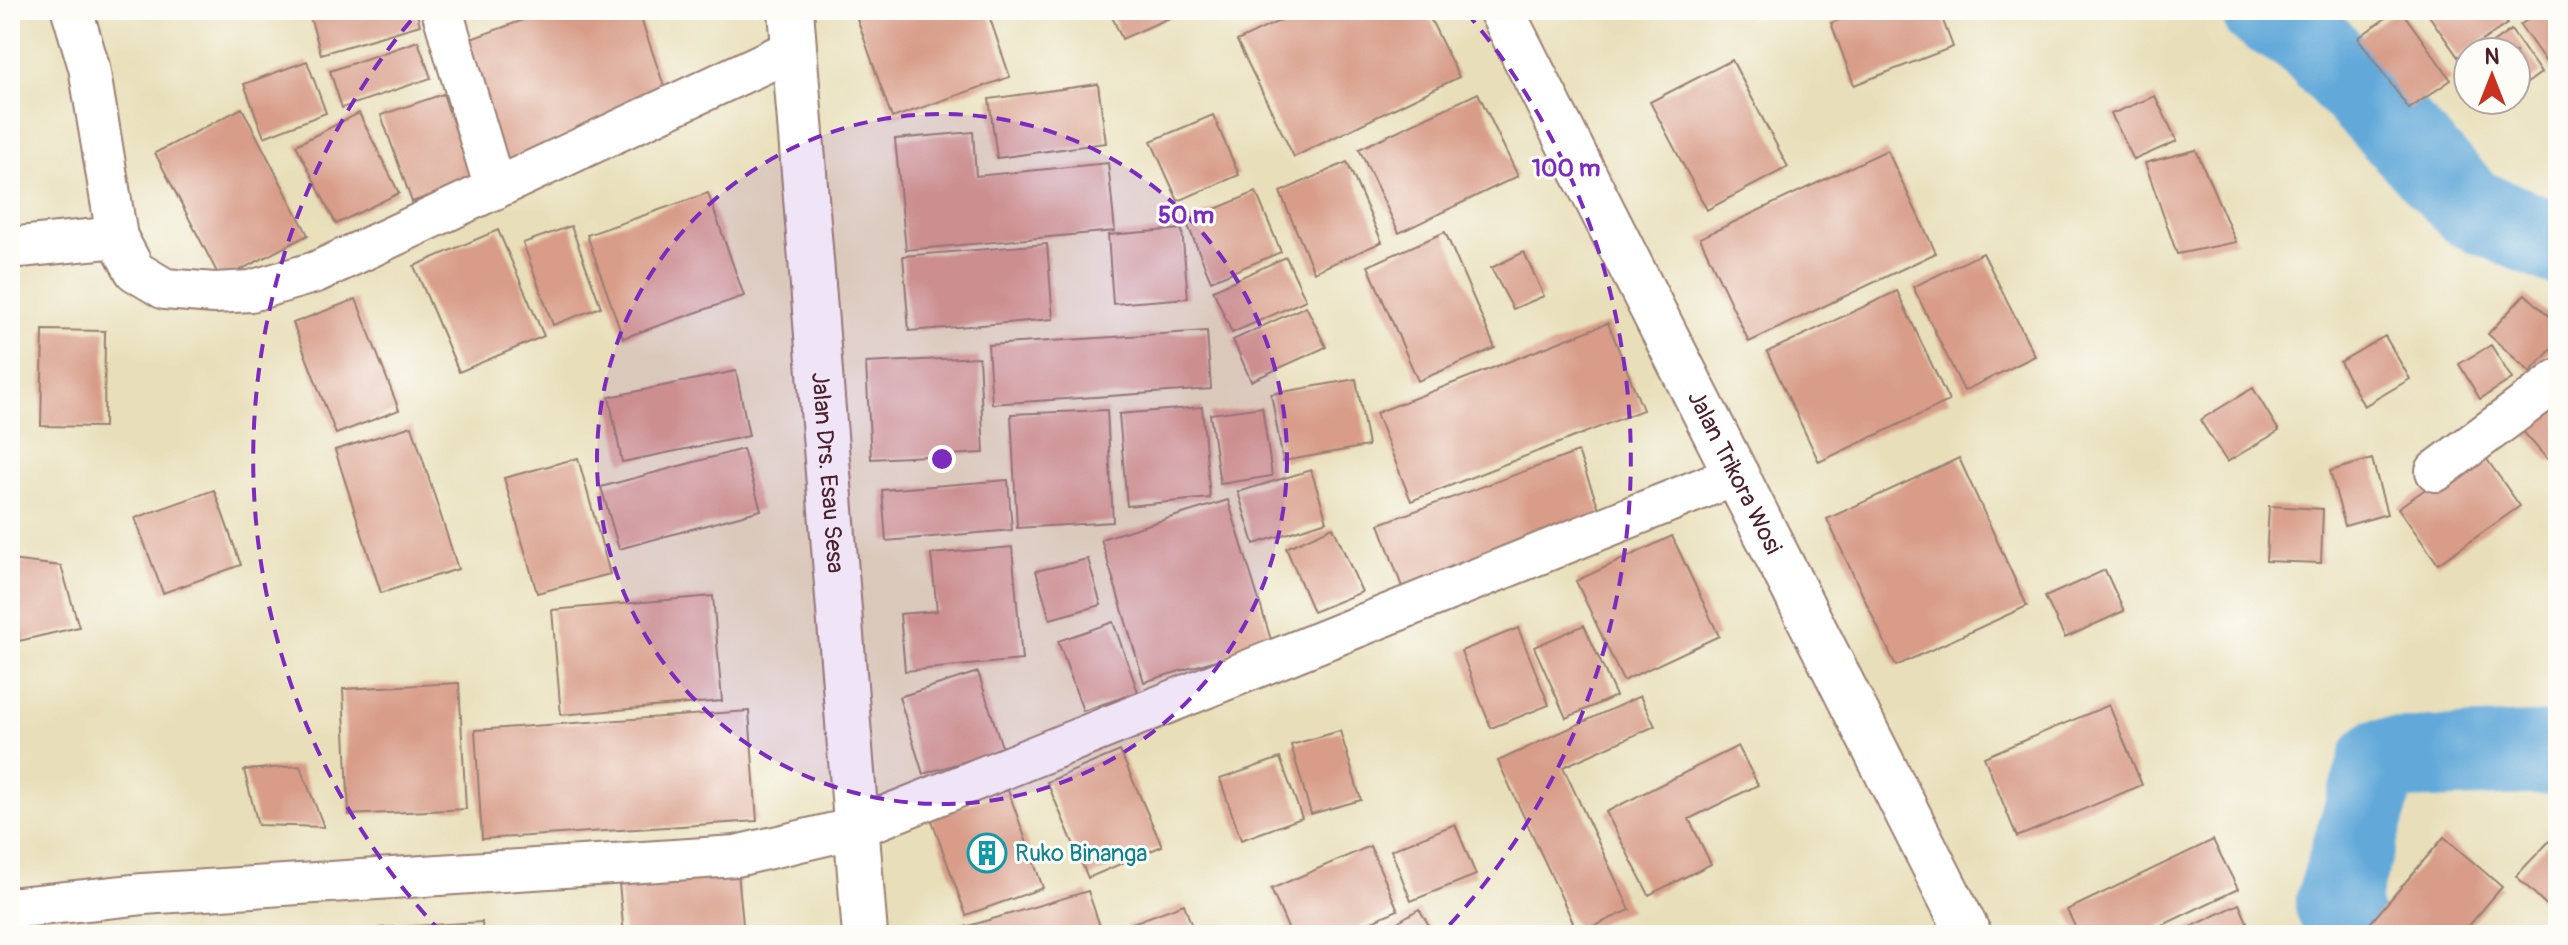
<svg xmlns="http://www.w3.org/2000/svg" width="2568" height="945" viewBox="0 0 2568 945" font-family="Pangolin,sans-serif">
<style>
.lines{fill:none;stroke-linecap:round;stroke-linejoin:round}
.river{stroke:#62a9d9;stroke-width:82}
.building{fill:#d89c88}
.street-casing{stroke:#997f72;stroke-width:44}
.secondary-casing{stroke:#997f72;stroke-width:48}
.highway-casing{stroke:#997f72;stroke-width:48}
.street{stroke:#fff;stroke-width:40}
.secondary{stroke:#fff;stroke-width:44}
.highway{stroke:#fff;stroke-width:44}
.ring{fill:none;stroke:#7b2cbf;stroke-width:4;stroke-dasharray:14 10}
.labels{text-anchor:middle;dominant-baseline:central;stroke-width:6;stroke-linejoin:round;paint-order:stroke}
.street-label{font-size:24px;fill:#4a1f2b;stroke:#fdfcf7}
.culture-label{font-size:24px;fill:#0d838f;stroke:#fdfcf7;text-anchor:start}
.centre{fill:#7b2cbf;stroke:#fdfcf7;stroke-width:4}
.ring-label{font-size:24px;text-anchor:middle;font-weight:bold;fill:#7b2cbf;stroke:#fdfcf7;stroke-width:6;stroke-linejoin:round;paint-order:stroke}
</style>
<rect width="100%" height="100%" fill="#fdfcf7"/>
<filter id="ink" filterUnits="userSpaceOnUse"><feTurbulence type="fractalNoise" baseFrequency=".0125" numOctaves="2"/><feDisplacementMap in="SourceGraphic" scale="16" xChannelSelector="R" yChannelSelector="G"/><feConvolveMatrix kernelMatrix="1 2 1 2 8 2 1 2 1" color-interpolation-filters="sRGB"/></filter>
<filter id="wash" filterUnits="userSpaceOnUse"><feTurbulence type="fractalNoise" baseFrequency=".006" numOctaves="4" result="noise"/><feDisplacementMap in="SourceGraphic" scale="32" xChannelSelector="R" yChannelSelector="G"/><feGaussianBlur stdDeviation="1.8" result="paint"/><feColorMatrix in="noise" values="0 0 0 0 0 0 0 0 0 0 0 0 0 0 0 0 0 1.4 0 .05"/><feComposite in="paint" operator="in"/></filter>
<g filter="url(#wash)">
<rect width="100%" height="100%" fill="#e8dfba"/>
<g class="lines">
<path class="river" d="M2262,10L2306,36L2470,208L2558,245
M2350,935L2336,904L2380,760L2558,753"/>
</g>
<g id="blocks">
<path class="building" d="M308,10H416L420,25L321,54Z
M551,10H638L665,89L502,165L457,44Z
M854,10H987L1010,77L892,118Z
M1109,10H1187L1122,39Z
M1302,10H1426L1459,77L1294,157L1237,41Z
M1865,10H1939L1953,47L1854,85L1831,23Z
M2397,10H2401L2451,80L2409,109L2358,38Z
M2425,10H2497L2507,24L2458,57Z
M2541,10H2558V79L2520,25Z
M2511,30L2541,73L2516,91V52H2480Z
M418,41L431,78L342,108L330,71Z
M1732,60L1788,167L1707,210L1650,102Z
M307,61L326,113L264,137L244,84Z
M1098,84L1106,143L997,158L989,99Z
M1478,93L1518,176L1399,233L1359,149Z
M443,94L473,180L412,202L381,115Z
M2155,96L2177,141L2134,160L2111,114Z
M242,108L308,235L221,280L155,153Z
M359,113L399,193L336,224L296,145Z
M1213,115L1239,175L1178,201L1151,141Z
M973,132L976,176L1108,163L1115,231L906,250L895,139Z
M1887,150L1936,253L1749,342L1700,238Z
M2196,150L2236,242L2177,254L2145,163Z
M1347,162L1382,242L1314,272L1280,192Z
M1256,192L1281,252L1211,281L1186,221Z
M708,193L744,296L623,338L587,235Z
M571,226L601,307L553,325L523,243Z
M1182,229L1188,298L1113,304L1108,235Z
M498,230L544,336L459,372L414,266Z
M1445,232L1495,348L1418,381L1368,266Z
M1047,244L1053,319L909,331L903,256Z
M1524,252L1544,296L1513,309L1491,268Z
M1983,253L2035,356L1964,391L1913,287Z
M1286,257L1306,300L1232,333L1213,290Z
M1897,291L1949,401L1819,462L1767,352Z
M2525,294L2558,324V342L2530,372L2488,334Z
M356,299L399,410L336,434L293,323Z
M1306,306L1326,347L1251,381L1233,340Z
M1608,323L1643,410L1411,501L1376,413Z
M43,330L105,331L104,427L41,426Z
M1207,331L1211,389L992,404L988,345Z
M2385,336L2410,379L2364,406L2340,362Z
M2491,345L2512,379L2480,399L2459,364Z
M979,357L984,453L871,459L866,363Z
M736,371L749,436L622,462L609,397Z
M1356,379L1368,446L1283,461L1271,394Z
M2253,388L2279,431L2227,462L2200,420Z
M2558,394V455L2550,462L2519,427Z
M1202,407L1210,498L1127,506L1119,414Z
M1262,407L1272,476L1220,484L1210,414Z
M1107,410L1113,522L1017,528L1011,414Z
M412,426L458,569L381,593L335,450Z
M743,449L761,510L619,549L601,487Z
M2481,451L2520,506L2438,564L2398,508Z
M1578,452L1601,514L1402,587L1379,524Z
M578,458L610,574L537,593L504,478Z
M1959,458L2027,606L1896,666L1827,519Z
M2372,459L2387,514L2345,526L2330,471Z
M1311,470L1327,521L1254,544L1238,492Z
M1008,480L1012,530L886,541L882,490Z
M214,490L241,565L163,593L135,518Z
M1228,500L1272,643L1144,682L1101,539Z
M2269,506L2323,509L2321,563L2266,561Z
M1333,527L1362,592L1313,612L1286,548Z
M1672,536L1719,636L1623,681L1576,581Z
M1012,547L1022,660L905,671L900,614L937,611L931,554Z
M1088,559L1101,605L1050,619L1036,571Z
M10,560L61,566L79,627L19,641Z
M2105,570L2124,611L2065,638L2045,597Z
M713,596L722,701L561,715L552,610Z
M1113,622L1138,692L1083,711L1058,641Z
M1584,625L1616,696L1566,718L1534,647Z
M1518,628L1549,705L1491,728L1461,651Z
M978,672L1003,750L923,774L899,697Z
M459,683L466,809L349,815L343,689Z
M1640,696L1655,726L1563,767L1630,910L1578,933L1498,761Z
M2109,705L2142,785L2017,837L1984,757Z
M749,711L757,821L482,839L475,730Z
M1340,731L1361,800L1311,814L1291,745Z
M1738,746L1758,785L1689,819L1711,864L1649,895L1606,812Z
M1120,751L1162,846L1088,878L1047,782Z
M1280,758L1302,818L1241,840L1220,779Z
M300,766L324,827L258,825L244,770Z
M1008,790L1043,888L966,915L931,818Z
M1455,824L1476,875L1411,901L1391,850Z
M2558,832V916L2516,876Z
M2444,837L2502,887L2461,935H2374L2366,928Z
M2213,840L2238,889L2142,935H2079L2067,910Z
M1370,846L1398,910L1339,935H1291L1271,889Z
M738,872L744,935H624L619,883Z
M1088,891L1103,935H941V934Z
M1184,904L1195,935H1131L1127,925Z
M2239,904L2253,935H2174Z
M1419,909L1435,935H1376Z
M482,922L483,935H380L379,928Z"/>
</g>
</g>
<g filter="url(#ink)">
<use href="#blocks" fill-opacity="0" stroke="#997f72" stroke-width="2"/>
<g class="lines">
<g class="street-casing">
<path id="street" d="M72,10L89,67L117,237L135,271L165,289L214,293L251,291L316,272L794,49
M442,10L495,189
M10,248L117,237
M2436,471L2558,380
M10,908L143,894L736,856L856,828L1738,474"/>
</g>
<g class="secondary-casing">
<g id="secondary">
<path id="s1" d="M1501,10L1969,935"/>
</g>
</g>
<g class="highway-casing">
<g id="highway">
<path id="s2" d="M791,10L865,935"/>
</g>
</g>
<use href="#street" class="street"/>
<use href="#secondary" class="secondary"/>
<use href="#highway" class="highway"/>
</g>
</g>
<circle cx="942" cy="459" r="345" fill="#7b2cbf" fill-opacity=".12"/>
<g class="ring">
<circle cx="942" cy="459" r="345"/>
<path d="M442 933A689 689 0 0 1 418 12M1466 12A689 689 0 0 1 1442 933"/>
</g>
<defs>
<g id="building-ring" transform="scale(2)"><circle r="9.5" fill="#fdfcf7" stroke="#0f9aa8" stroke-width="1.5"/><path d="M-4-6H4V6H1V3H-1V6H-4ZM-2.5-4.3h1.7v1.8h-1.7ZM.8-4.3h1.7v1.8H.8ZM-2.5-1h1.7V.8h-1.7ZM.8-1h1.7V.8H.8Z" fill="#0f9aa8"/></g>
</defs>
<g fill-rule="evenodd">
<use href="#building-ring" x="987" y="853"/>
</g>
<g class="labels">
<g class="street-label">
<text stroke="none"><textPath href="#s2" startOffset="464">Jalan Drs. Esau Sesa</textPath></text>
<text stroke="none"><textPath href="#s1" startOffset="518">Jalan Trikora Wosi</textPath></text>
</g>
<g class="culture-label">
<text x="1015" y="853">Ruko Binanga</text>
</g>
</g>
<circle cx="942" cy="459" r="12" class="centre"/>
<g class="ring-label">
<text x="1566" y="176">100 m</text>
<text x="1186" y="223">50 m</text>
</g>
<rect width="2568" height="945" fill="none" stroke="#fdfcf7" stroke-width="40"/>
<g transform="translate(2492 76)"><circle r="38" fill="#fdfcf7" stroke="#b5a4a5" stroke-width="2"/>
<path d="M0-6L14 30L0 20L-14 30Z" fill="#c8321e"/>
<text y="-12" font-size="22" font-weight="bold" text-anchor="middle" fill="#4a1f2b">N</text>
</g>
</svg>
